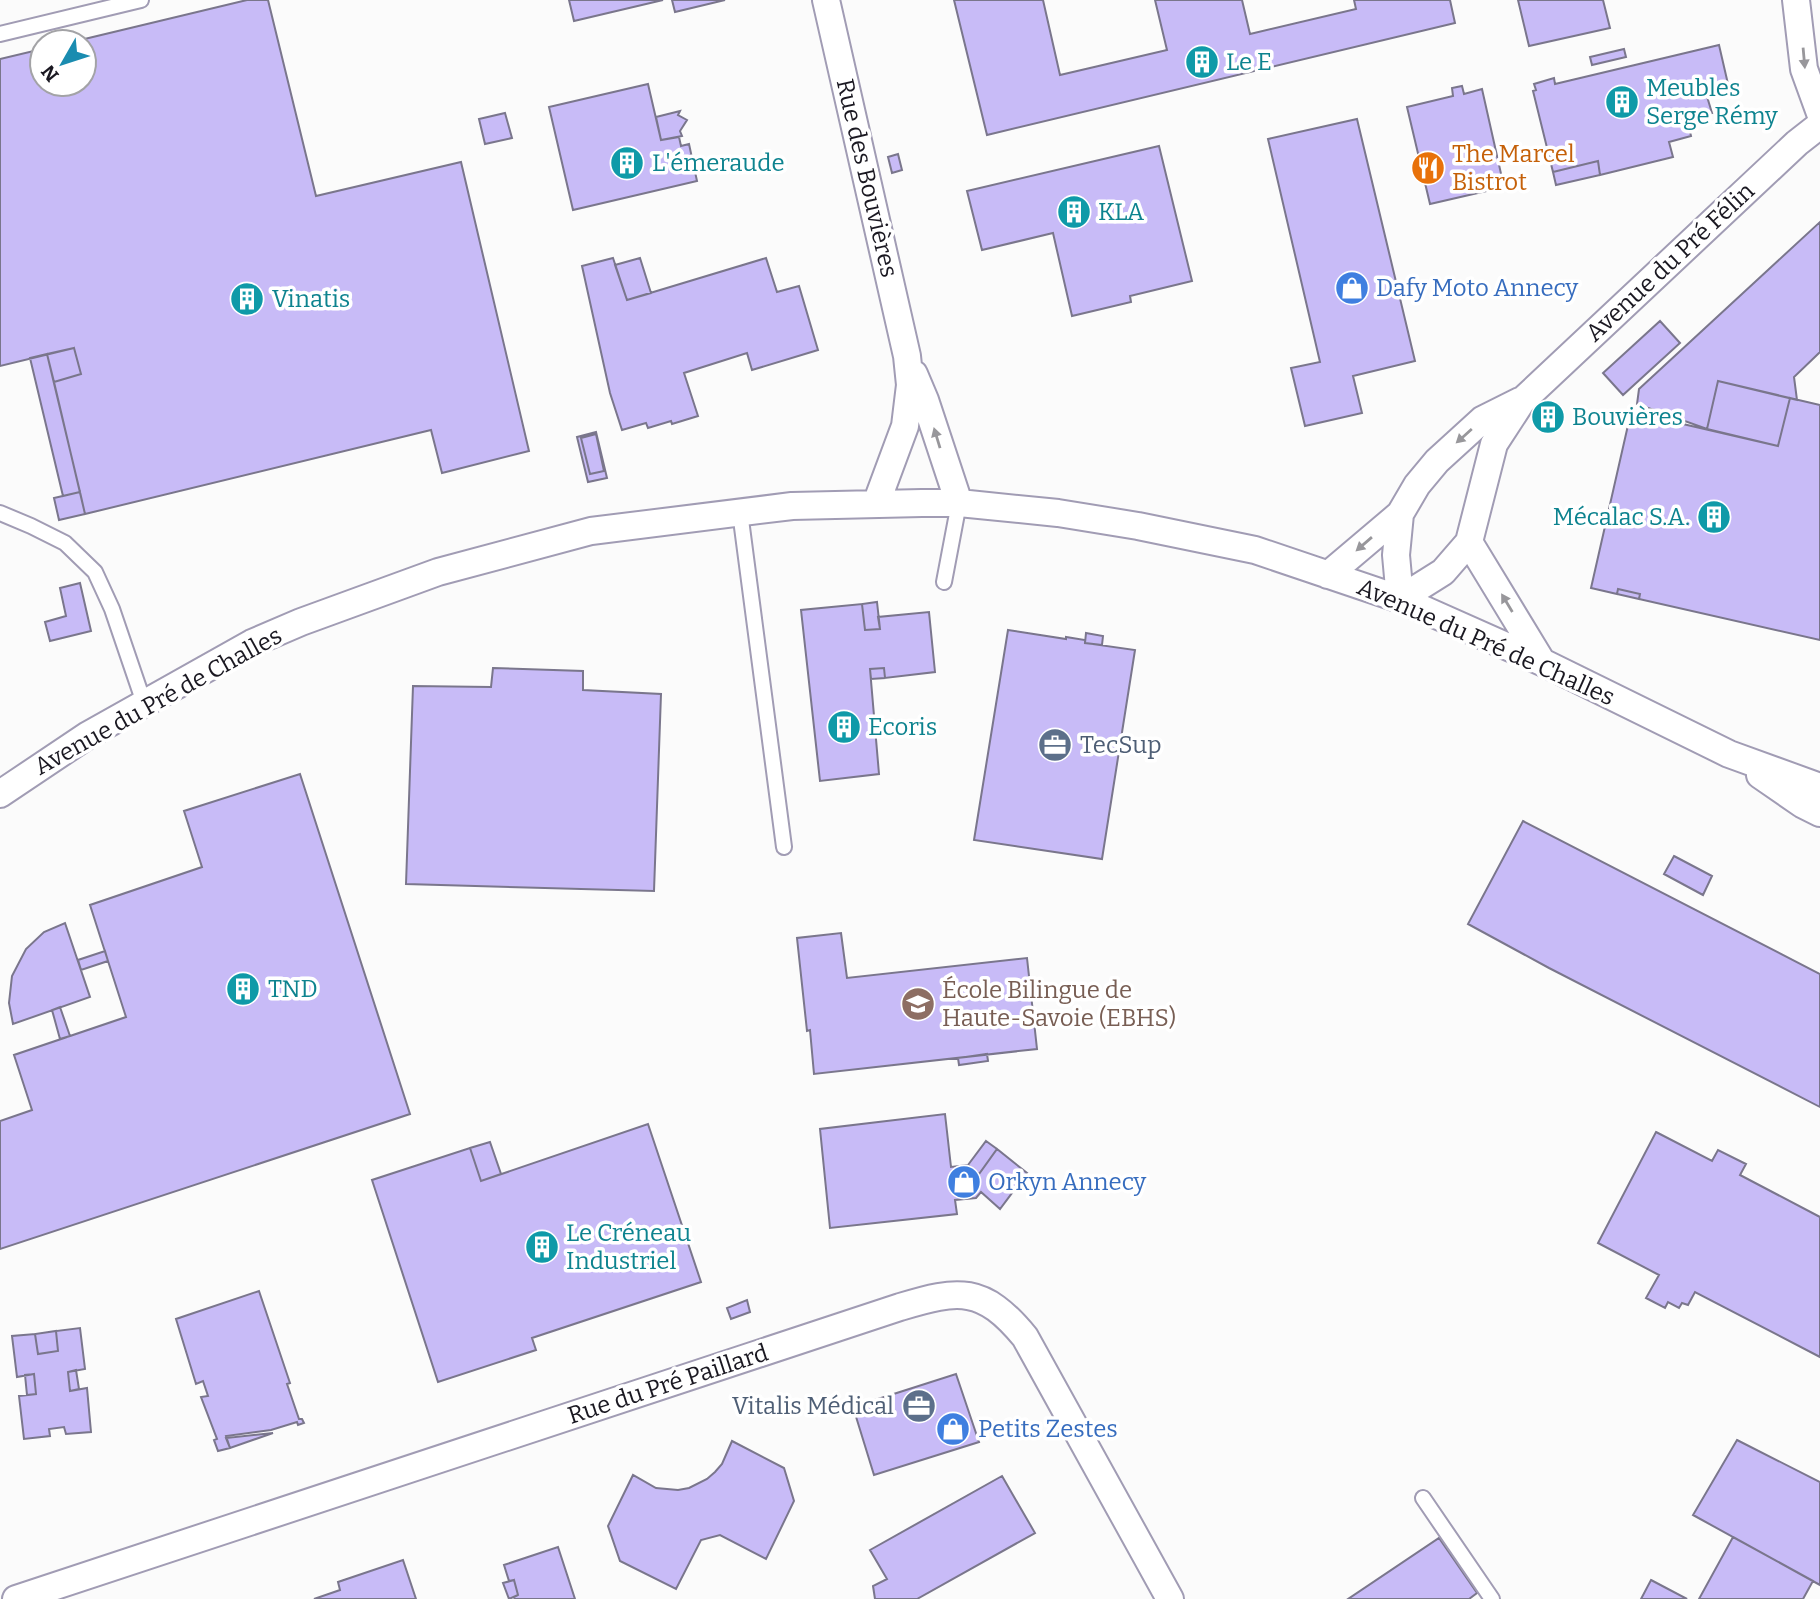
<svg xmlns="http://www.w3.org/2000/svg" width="1820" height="1599" viewBox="0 0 1820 1599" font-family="Bitter,serif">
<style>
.building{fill:#c8bbf7;stroke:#7a768c;stroke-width:2}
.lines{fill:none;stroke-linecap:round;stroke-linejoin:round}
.service-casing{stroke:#a19cb4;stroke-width:18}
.minor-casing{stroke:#a19cb4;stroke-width:30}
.service{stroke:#fff;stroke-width:14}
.minor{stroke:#fff;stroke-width:26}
.oneway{fill:#98979b}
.labels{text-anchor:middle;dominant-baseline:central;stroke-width:7;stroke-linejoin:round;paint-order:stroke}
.culture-label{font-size:24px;fill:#0d838f;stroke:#fff;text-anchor:start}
.food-label{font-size:24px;fill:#c56008;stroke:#fff;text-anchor:start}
.street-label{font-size:24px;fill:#1a1821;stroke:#fff}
.shop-label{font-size:24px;fill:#366cbe;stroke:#fff;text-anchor:start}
.service-label{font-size:24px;fill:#4e5e75;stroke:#fff;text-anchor:start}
.education-label{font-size:24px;fill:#785e54;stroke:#fff;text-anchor:start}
</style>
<rect width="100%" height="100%" fill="#fbfbfb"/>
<path class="building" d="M247,0H268L316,196L461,162L529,451L442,473L431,430L85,514L54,382L81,374L74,348L0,366V59L42,49V84H84V42H72Z
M569,0H663L574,21Z
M672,0H725L675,12Z
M954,0H1043L1060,75L1167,50L1155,0H1242L1250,34L1356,9L1354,0H1450L1455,23L987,135Z
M1518,0H1603L1610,28L1529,46Z
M1719,45L1728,84L1705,90L1712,113L1687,119L1691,136L1669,142L1673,157L1600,175L1598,161L1553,172L1533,91L1536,90L1534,84L1554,78L1555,84Z
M1624,49L1626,57L1592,65L1590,57Z
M648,84L661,140L679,137L681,146L689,144L697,181L573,210L549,107Z
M1462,86L1464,94L1482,89L1504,187L1430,204L1407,107L1453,96L1452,88Z
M680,111L678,115L687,120L680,131L682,136L661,140L656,117Z
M505,113L512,138L485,144L479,119Z
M1357,119L1415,361L1353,376L1362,413L1305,426L1291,368L1320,362L1268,139Z
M1159,146L1192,281L1130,296L1131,302L1072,316L1053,233L982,250L967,191Z
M898,154L902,170L892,173L888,157Z
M1598,161L1600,175L1556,185L1553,172Z
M1820,222V352L1794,377L1797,400L1718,381L1707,429L1637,404L1639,389Z
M613,258L627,300L766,258L777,292L799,286L818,350L752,370L747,353L684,373L698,416L672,424L671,421L648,428L646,423L622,430L610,393L582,266Z
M640,258L651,293L627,300L615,265Z
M1660,321L1680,343L1623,395L1603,373Z
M74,348L81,374L54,382L47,354Z
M47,354L80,492L63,496L30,358Z
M1718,381L1790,398L1778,446L1707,429Z
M1790,398L1820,405V640L1639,599L1640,594L1618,589L1617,594L1591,588L1631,412L1778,446Z
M1552,407L1558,413L1544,426L1538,420Z
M596,432L607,478L588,482L577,437Z
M596,434L604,471L590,474L581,438Z
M80,492L85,514L59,520L54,498Z
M80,583L91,631L50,641L45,622L66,616L60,588Z
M1618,589L1640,594L1639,599L1617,594Z
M877,602L880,629L865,630L862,604Z
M862,604L865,630L880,629L878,617L929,612L935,672L885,678L884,668L870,669L879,774L820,781L801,610Z
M1008,630L1066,639V637L1085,640V643L1135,650L1102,859L974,840Z
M1086,633L1103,636L1102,645L1085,643Z
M493,668L583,671V690L661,694L654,891L406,884L413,686L491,687Z
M884,668L885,678L871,679L870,669Z
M300,774L410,1114L0,1249V1121L32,1110L14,1055L126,1017L90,905L202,867L184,811Z
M1523,821L1820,974V1107L1549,968L1468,924Z
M1674,856L1712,876L1703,895L1664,874Z
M65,923L90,997L13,1024L9,1003L12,976L26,949L44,932Z
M841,933L847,978L1027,958L1037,1049L814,1074L810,1030L807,1031L797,938Z
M105,951L108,961L81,970L78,960Z
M60,1007L70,1036L60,1039L52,1010Z
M987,1054L988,1061L959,1065L958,1058Z
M945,1114L951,1167L968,1165L979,1174L997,1149L1027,1173L1000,1209L981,1192L976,1198L955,1200L957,1214L830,1228L820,1129Z
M648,1124L701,1282L532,1338L536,1350L438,1382L372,1180L470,1148L481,1181Z
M1656,1132L1712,1161L1718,1150L1746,1164L1740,1175L1820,1217V1357L1695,1292L1688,1305L1682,1303L1679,1308L1668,1302L1665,1308L1646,1298L1659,1275L1598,1243Z
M986,1141L997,1149L979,1174L968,1165Z
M490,1142L501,1174L481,1181L470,1148Z
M259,1291L290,1383L287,1384L299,1419H302L304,1423L298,1425L297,1422L271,1430L226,1436L230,1448L218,1451L214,1440L217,1439L201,1397L208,1396L203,1381L196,1384L176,1319Z
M747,1300L750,1312L731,1319L727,1308Z
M80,1328L85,1369L68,1372L70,1391L87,1388L91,1432L66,1434L64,1427L49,1429L50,1436L24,1439L19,1396L36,1394L34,1374L17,1377L12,1336L35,1334L38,1354L58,1351L56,1331Z
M56,1331L58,1351L38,1354L35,1334Z
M76,1370L79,1389L70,1391L68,1372Z
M34,1374L36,1394L27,1395L25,1375Z
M956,1374L979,1442L874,1475L853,1407Z
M273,1433L230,1448L226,1438Z
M1737,1440L1820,1482V1585L1693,1515Z
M732,1441L784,1468L794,1501L766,1559L720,1535L701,1540L676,1589L620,1561L608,1526L633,1475L656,1488L678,1490L689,1488L707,1479L715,1472L722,1464Z
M1002,1476L1035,1533L917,1599H875L873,1586L887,1579L870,1550Z
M1733,1537L1813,1581L1803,1599H1699Z
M1439,1538L1477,1593L1469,1599H1348Z
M558,1547L575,1599H515L514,1597L518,1595L514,1580L509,1581L504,1565Z
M403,1560L416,1599H314L340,1590L338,1582Z
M514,1580L518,1595L509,1599L503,1583Z
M1651,1580L1687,1599H1641Z"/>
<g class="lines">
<g class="service-casing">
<path id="service" d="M0,34L141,0
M740,512L784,847
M0,513L31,526L65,543L95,572L112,609L144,703
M944,582L959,503
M1423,1498L1492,1599"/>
</g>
<g class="minor-casing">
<path id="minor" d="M826,0L907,356L910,385L905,426L876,504
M1796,0L1804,69L1820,113
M914,374L925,400L959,503
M1400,514L1396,555L1400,599
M1469,542L1542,662
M1328,575L1400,514L1417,485L1437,461L1482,420L1520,401
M1400,599L1443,572L1469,542L1494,444L1522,401L1797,143L1820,125
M1760,775L1802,804L1820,813
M0,794L88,735L252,643L301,622L438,572L591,531L792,506L922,503H959L1058,513L1138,526L1255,550L1400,599L1542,662L1729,754L1820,787
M16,1599L900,1307C959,1289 983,1286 1025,1337L1170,1599"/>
</g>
<use href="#service" class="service"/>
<use href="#minor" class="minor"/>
</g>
<defs><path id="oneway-solid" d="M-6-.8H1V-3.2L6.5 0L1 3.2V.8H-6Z" transform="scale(1.75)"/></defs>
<g class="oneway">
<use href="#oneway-solid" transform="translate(1804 58) rotate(85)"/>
<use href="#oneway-solid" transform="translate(1464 436) rotate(138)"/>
<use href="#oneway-solid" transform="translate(937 438) rotate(-107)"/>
<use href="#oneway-solid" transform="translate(1364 544) rotate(139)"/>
<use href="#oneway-solid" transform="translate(1507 603) rotate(-121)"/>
</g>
<defs>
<g id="building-disc" transform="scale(1.75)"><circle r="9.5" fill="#0f9aa8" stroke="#fff"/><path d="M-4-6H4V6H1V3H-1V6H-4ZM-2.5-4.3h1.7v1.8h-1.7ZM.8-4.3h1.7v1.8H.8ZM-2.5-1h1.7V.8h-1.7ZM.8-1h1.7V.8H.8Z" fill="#fff"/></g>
<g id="restaurant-disc" transform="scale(1.75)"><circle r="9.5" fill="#e8710a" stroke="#fff"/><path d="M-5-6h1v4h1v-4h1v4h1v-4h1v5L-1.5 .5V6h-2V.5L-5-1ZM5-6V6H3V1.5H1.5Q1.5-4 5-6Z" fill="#fff"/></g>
<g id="shop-disc" transform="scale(1.75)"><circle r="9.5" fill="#3f7fe0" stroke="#fff"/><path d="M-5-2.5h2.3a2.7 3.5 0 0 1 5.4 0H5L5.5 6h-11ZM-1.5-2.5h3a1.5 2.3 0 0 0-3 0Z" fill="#fff"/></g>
<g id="office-disc" transform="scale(1.75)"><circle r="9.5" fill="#5c6f8a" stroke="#fff"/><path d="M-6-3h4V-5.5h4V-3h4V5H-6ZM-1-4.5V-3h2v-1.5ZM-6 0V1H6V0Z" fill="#fff"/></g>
<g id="school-disc" transform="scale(1.75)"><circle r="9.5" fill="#8d6e63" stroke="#fff"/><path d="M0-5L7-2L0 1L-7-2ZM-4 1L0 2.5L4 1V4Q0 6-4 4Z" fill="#fff"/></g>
</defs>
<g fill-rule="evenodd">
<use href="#building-disc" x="1202" y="62"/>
<use href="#building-disc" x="1622" y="102"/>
<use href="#building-disc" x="627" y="163"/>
<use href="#restaurant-disc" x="1428" y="168"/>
<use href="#building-disc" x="1074" y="212"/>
<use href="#shop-disc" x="1352" y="288"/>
<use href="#building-disc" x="247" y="299"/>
<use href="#building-disc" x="1548" y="417"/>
<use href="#building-disc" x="1714" y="517"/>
<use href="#building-disc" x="844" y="727"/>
<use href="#office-disc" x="1055" y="745"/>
<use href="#building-disc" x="243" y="989"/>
<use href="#school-disc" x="918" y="1004"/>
<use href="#shop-disc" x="964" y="1182"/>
<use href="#building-disc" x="542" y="1247"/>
<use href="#office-disc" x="919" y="1406"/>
<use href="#shop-disc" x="953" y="1429"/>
</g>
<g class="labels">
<g class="culture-label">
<text x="1226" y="62">Le E</text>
<text x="1646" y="88">Meubles<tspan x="1646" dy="28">Serge Rémy</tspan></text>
<text x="652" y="163">L'émeraude</text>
<text x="1098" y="212">KLA</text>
<text x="272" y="299">Vinatis</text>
<text x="1572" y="417">Bouvières</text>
<text x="1690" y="517" text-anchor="end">Mécalac S.A.</text>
<text x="868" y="727">Ecoris</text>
<text x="268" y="989">TND</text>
<text x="566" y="1233">Le Créneau<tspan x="566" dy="28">Industriel</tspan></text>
</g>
<g class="food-label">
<text x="1452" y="154">The Marcel<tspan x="1452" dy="28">Bistrot</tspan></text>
</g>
<g class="street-label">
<text transform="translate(867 178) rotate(77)">Rue des Bouvières</text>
<text transform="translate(1670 262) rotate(-43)">Avenue du Pré Félin</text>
<text transform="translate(1486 642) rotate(24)">Avenue du Pré de Challes</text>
<text transform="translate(158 701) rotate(-29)">Avenue du Pré de Challes</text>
<text transform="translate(668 1384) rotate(-18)">Rue du Pré Paillard</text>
</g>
<g class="shop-label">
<text x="1376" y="288">Dafy Moto Annecy</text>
<text x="988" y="1182">Orkyn Annecy</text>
<text x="978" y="1429">Petits Zestes</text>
</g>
<g class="service-label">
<text x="1080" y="745">TecSup</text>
<text x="894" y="1406" text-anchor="end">Vitalis Médical</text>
</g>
<g class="education-label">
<text x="942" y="990">École Bilingue de<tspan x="942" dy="28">Haute-Savoie (EBHS)</tspan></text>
</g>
</g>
<g transform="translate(63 63) rotate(231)"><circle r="33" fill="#ffffff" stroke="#a3a3a6" stroke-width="2"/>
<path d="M0-5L12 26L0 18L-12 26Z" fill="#1a8cb0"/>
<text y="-10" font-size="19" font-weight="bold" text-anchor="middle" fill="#1a1821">N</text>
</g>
</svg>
